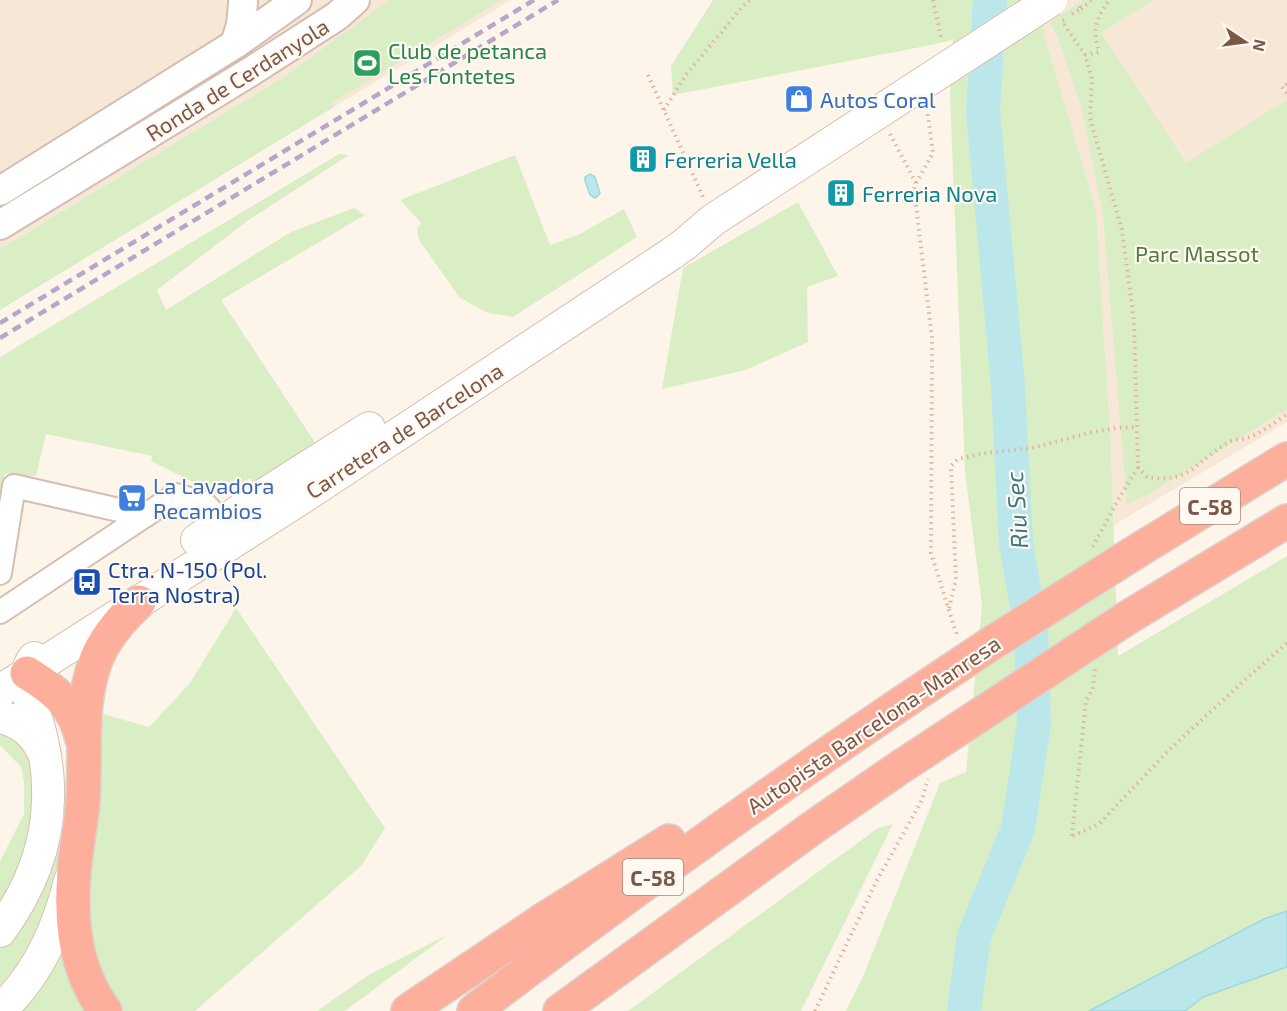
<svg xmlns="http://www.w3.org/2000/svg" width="1287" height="1011" viewBox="0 0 1287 1011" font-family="'Exo 2',sans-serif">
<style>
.residential{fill:#f7e7d7}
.green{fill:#d9eec5}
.water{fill:#bbe7eb;stroke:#a0d8de;stroke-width:1.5}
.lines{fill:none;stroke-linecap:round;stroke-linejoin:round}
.river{stroke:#bbe7eb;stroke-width:34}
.minor-casing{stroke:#d5beb0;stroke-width:26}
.tertiary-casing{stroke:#d5beb0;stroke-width:32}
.secondary-casing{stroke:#d9beac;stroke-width:34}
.motorway-casing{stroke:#dbd0cc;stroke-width:36}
.path{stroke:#ddb4a0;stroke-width:4;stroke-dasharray:1.5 4.5;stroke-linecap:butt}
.minor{stroke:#fff;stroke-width:22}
.tertiary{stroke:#fff;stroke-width:28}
.secondary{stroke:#fff;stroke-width:32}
.motorway{stroke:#feaf9b;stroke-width:33}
.rail{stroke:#b7a5cb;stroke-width:4.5;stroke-dasharray:9 6;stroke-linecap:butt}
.secondary-bridge-casing{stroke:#d9beac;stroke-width:34;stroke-linecap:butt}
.motorway-bridge-casing{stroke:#dbd0cc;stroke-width:36;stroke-linecap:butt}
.secondary-bridge{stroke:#fff;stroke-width:32}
.motorway-bridge{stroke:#feaf9b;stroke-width:33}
.labels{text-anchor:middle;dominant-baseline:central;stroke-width:4.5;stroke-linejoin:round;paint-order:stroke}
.shield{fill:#fff9f2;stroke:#a4887c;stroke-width:1.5}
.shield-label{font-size:21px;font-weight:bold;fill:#7d5849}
.leisure-label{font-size:22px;fill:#27864d;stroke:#fff9f2;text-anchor:start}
.street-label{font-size:22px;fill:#7d5849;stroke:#fff9f2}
.shop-label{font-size:22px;fill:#366cbe;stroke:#fff9f2;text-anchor:start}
.culture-label{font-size:22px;fill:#0d838f;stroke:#fff9f2;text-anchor:start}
.park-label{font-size:22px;fill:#537d3d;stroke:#fff9f2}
.transit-label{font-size:22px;fill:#164399;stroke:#fff9f2;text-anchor:start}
.water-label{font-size:24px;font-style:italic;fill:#3a7b83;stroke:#fff9f2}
</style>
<rect width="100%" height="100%" fill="#fef5ea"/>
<path class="residential" d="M0,0H511L334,107L332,103L330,44L284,77L0,249Z
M1046,0H1287V422L1114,525L1111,447L1096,210L1044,34Z"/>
<path class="green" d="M389,0H501L332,103L334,107L0,310V249L284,77Z
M713,0H1046L1044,34L1096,210L1111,447L1118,656L1287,556V911L1263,919L1089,1011H846L865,972L940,783L966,772L982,605L965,472L950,95L953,40L921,47L673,95L671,66Z
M1083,0H1153L1101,33L1186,163L1287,100V409L1149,494L1127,504L1103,216L1082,109L1058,38L1050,22Z
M339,154L349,155L250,219L157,290L166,310L291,232L354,208L365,215L221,300L318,447L256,488L250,478L221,496L151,461L152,456L46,434L36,476L5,474L0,493V357Z
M515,155L550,245L580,234L624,209L637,237L513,317L488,313L460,298L419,240L417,229L421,223L400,200Z
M798,202L838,276L807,287L808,342L746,370L662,389L683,268Z
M236,608L385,828L361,866L195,1011H122L106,989L94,961L86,909L103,714L149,727L190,683Z
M0,728L28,744L40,808L0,918V861L24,814V782L21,767L0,745Z
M73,781L70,829L44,925L0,996V944L57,782Z
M893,824L801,1011H628L878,828Z
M447,935L345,1011H317L370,974Z
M63,944L91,1011H20Z
M1287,967V1011H1185L1203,997Z"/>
<path class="water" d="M590,174L595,177L600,193L598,196L595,198L590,195L585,181V177Z
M1287,911V967L1203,997L1185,1011H1089L1264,919Z"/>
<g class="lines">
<path class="river" d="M964,1011L974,936L1018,829L1034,723L1031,629L1016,544L1008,385L983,111L990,0"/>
<g class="minor-casing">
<path id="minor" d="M0,573L14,486L145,516
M0,612L176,495L204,503L223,523"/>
</g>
<g class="tertiary-casing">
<path id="tertiary" d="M235,44L241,25L243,3
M0,191L235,44L297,0
M0,225L250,72L337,16L355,0"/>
</g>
<g class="secondary-casing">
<path id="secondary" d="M197,540L248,505L369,428
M0,691L306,495L671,254L685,244L713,220L911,91
M0,717C19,721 34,732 42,750
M0,931C28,893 47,848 48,800C49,778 46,757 41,736C36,712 16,681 34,658
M0,1010C37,977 58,929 70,881"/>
</g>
<g class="motorway-casing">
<path id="motorway" d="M1134,553L1287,459
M1127,618L1287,521
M27,673C55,690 75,706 82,739
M105,1011C71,965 69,908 76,854C78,836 82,818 83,800C86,753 79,705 96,660C105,637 121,619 139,602
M408,1011L543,920L669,841
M474,1011C615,904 758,800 905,701
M560,1011L815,826L902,766"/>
</g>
<path class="path" d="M933,0L941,37
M1081,9L1091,1L1096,0
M1072,14L1081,9L1079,5
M1064,20L1062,21L1085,55L1092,79L1090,118L1122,230L1134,321L1138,467L1118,500L1092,548
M1085,55L1099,52C1092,30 1096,19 1109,0
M648,75L703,197
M1287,84L1282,87L1287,94
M664,110L685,76L743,6L750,0
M890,134L916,183L914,189L932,338L931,553L956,633L955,637
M916,183L933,153L927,109
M1138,467L1147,477C1192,484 1195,461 1229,442C1234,439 1241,440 1247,438C1258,435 1277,421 1287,414
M949,608L956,580L951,466L958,459L986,453L1032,448L1093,432L1116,428L1137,427
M1072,836L1086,700L1093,689L1095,669
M1073,836L1099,824L1169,750L1247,678L1287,643
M815,1011L876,882L922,800L928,779"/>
<use href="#minor" class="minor"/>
<use href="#tertiary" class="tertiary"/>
<use href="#secondary" class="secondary"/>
<use href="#motorway" class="motorway"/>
<path class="rail" d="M0,323L534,0
M0,338L558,0"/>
<g class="secondary-bridge-casing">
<path id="secondary-bridge" d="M911,91L1051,0"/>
</g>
<g class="motorway-bridge-casing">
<path id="motorway-bridge" d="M905,701L989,645L1134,553
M902,766L1127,618"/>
</g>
<use href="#secondary-bridge" class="secondary-bridge"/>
<use href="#motorway-bridge" class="motorway-bridge"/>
</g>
<defs>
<g id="stadium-square" transform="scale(1.5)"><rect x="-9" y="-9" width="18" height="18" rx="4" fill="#2e9e5b" stroke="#fff9f2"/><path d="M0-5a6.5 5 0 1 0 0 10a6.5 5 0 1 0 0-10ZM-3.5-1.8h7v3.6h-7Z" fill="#fff"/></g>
<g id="shop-square" transform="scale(1.5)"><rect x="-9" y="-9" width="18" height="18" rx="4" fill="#3f7fe0" stroke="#fff9f2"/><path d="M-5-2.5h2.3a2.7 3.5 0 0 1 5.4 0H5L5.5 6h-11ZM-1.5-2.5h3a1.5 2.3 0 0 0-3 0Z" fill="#fff"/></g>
<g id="building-square" transform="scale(1.5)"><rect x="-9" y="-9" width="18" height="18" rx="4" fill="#0f9aa8" stroke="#fff9f2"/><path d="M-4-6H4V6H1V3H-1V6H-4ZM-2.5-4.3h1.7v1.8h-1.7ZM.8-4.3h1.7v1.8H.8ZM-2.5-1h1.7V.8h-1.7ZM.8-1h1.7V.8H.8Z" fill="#fff"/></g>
<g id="supermarket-square" transform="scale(1.5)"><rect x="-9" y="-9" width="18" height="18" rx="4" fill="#3f7fe0" stroke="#fff9f2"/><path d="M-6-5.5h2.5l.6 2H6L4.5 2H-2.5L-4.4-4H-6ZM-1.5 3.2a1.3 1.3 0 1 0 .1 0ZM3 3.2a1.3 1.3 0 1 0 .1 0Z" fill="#fff"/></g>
<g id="bus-square" transform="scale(1.5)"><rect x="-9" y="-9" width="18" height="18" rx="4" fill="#1a4fb4" stroke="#fff9f2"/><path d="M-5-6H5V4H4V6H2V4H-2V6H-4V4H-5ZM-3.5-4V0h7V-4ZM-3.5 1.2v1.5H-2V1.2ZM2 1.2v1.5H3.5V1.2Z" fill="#fff"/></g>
</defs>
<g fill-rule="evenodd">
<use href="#stadium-square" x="367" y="63"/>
<use href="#shop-square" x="799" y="99"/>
<use href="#building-square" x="643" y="159"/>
<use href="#building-square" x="841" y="193"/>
<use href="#supermarket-square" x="132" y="498"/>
<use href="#bus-square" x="87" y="582"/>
</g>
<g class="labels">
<g class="shield">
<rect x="1180" y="488" width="60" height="36" rx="4.5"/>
<rect x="623" y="859" width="60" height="36" rx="4.5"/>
</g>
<g class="shield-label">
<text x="1210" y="506">C-58</text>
<text x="653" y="877">C-58</text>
</g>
<g class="leisure-label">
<text x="388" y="50">Club de petanca<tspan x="388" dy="25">Les Fontetes</tspan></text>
</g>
<g class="street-label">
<text transform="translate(237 79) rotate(-32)">Ronda de Cerdanyola</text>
<text transform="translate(404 430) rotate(-33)">Carretera de Barcelona</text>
<text transform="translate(873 724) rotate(-34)">Autopista Barcelona-Manresa</text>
</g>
<g class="shop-label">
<text x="820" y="99">Autos Coral</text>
<text x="153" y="485">La Lavadora<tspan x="153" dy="25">Recambios</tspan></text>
</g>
<g class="culture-label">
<text x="664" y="159">Ferreria Vella</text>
<text x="862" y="193">Ferreria Nova</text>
</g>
<g class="park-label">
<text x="1197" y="253">Parc Massot</text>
</g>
<g class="transit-label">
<text x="108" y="569">Ctra. N-150 (Pol.<tspan x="108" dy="25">Terra Nostra)</tspan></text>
</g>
<g class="water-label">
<text transform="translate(1016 510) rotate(-94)">Riu Sec</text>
</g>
</g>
<g transform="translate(1245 42) rotate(103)" stroke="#fff9f2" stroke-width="4.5" paint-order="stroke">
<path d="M0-4.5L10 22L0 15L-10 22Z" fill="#7d5849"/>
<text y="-9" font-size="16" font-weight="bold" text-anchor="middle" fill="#7d5849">N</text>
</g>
</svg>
